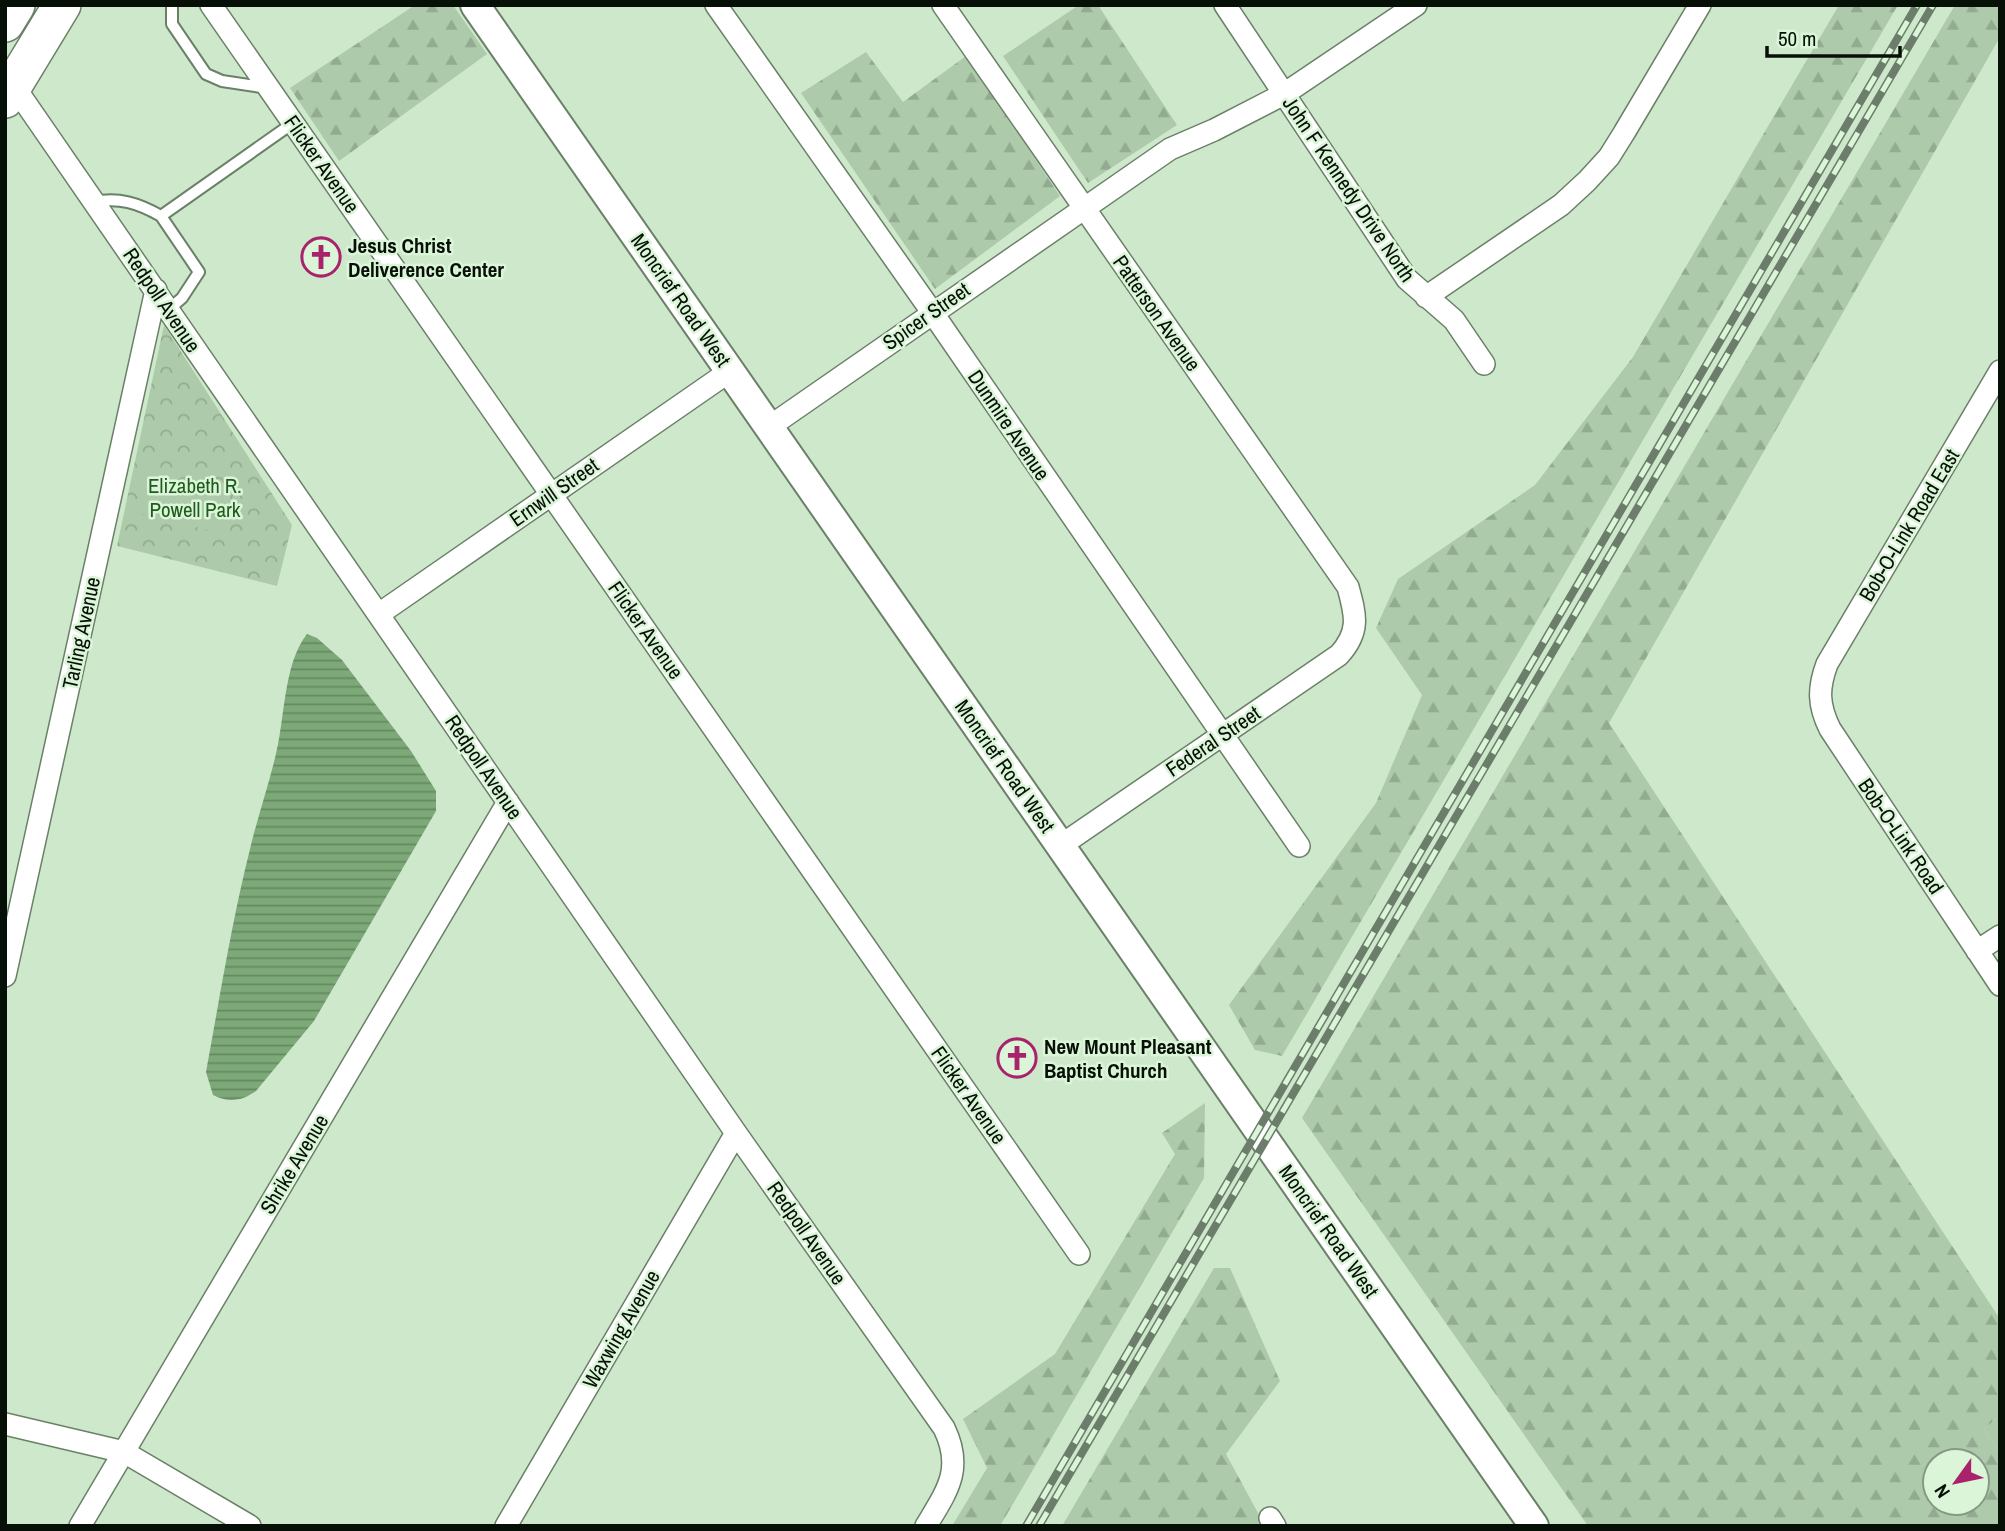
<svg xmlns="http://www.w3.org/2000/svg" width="2005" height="1531" viewBox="0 0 2005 1531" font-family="'Archivo Narrow',sans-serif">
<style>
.forest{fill:url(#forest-firs);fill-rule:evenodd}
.park{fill:url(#park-crowns)}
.pitch{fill:#adcaaa}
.water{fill:url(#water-rules)}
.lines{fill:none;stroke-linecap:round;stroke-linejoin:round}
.lane-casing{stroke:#6a8167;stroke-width:14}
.street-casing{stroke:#6a8167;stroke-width:24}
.secondary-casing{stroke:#6a8167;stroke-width:32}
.highway-casing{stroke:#6a8167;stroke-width:40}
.lane{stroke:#fff;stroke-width:10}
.street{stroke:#fff;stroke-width:21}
.secondary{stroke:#fff;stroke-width:28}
.highway{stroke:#fff;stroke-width:37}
.rail-casing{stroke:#6c7e6b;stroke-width:8}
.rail{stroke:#dbf5d8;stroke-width:5;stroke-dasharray:16;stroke-linecap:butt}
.labels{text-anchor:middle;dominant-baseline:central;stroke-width:5;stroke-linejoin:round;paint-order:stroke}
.street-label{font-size:21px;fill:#071007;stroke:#dbf5d8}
.poi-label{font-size:21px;font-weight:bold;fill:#071007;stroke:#dbf5d8;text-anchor:start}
.park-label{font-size:21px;fill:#1f5b1c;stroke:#dbf5d8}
</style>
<defs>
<pattern id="forest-firs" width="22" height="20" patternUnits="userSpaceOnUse" patternTransform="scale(1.75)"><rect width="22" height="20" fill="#adcaaa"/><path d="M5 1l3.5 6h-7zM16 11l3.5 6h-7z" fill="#93ac91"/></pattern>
<pattern id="park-crowns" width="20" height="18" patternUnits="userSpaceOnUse" patternTransform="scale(1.75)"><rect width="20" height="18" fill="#adcaaa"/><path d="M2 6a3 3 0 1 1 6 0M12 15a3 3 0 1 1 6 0" fill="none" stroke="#93ac91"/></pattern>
<pattern id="water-rules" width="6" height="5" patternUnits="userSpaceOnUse" patternTransform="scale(1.75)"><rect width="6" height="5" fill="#7da979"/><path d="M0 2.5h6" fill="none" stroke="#648861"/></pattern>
</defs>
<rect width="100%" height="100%" fill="#cee8cb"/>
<path class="forest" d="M415,5H453L487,54L339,161L290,88Z
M1079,5H1098L1177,125L1088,183L1003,56Z
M1839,5H1898L1282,1056L1255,1050L1229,1005L1376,803L1422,695L1376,628L1398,579L1535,485L1633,357Z
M1955,5H2000V37L1609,723L2000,1319V1416L1984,1429L2000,1453V1526H1588L1302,1118ZM1935,1461H1977V1503H1935Z
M866,52L903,102L966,56L1060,196L935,289L801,93Z
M1205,1103L1204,1178L1000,1526H952L987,1468L963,1419L1055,1354L1175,1154L1162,1133Z
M1214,1268H1230L1280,1381L1226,1454L1265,1526H1062Z"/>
<path class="park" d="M164,325L292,525L277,586L117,546Z
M2000,1416V1453L1984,1429Z"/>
<path class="pitch" d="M144,473L218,491L208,530L135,512Z"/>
<path class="water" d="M307,634L317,638L342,660L411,751L436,791V811L314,1021L256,1091C242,1101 229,1103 213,1095L206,1072C220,996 232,920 251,845C258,816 268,787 275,758C285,721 283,664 307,634Z"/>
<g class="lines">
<g class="lane-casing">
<path id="lane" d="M172,5V24L206,74L222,81L268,88
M94,202C119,197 138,203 161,216
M168,310L182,298L199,272L161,216L293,123"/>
</g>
<g class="street-casing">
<path id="street" d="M211,5L1079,1254
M716,5L932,312L1299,846
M943,5L1348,587C1356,616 1360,632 1339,655L1060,846
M1225,5L1407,279L1454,320L1484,364
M9,79L736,1133L944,1428C964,1469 947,1491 926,1526
M1426,297L1561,205L1587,181L1609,157L1624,133L1700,5
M2000,371L1827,664C1818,688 1818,705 1830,729L2000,985
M769,427L1170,149L1214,130L1284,94L1416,5
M379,614L730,371
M1977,951L2000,936
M5,976L156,290
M5,1424L124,1452L250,1526
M1270,1518L1275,1526
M80,1526L508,802
M506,1526L736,1133"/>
</g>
<g class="secondary-casing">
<path id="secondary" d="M475,5L1534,1526"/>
</g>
<g class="highway-casing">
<path id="highway" d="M5,23L16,5
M5,99L62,5"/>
</g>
<use href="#lane" class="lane"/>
<use href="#street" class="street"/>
<use href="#secondary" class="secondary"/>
<use href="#highway" class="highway"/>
<g class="rail-casing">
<path id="rail" d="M1026,1526L1917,5
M1039,1526L1933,5"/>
</g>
<use href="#rail" class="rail"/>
</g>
<defs>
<g id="church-ring" transform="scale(2.0125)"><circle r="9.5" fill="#dbf5d8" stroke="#a9236c" stroke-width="1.5"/><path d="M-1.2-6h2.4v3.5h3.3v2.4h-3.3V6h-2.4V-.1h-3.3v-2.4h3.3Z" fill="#a9236c"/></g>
</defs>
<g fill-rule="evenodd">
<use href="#church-ring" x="321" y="257"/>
<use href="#church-ring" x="1017" y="1058"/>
</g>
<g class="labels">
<g class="street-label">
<text transform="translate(322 164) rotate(55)">Flicker Avenue</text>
<text transform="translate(1349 189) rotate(56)">John F Kennedy Drive North</text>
<text transform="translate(162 300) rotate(56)">Redpoll Avenue</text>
<text transform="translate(681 300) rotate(55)">Moncrief Road West</text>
<text transform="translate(1157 313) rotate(55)">Patterson Avenue</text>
<text transform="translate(926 316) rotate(-35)">Spicer Street</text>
<text transform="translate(1009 425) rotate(56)">Dunmire Avenue</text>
<text transform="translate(554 492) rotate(-35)">Ernwill Street</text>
<text transform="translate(1909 525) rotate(-59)">Bob-O-Link Road East</text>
<text transform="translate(646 630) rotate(55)">Flicker Avenue</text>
<text transform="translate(81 633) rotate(-78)">Tarling Avenue</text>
<text transform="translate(1213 741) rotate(-34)">Federal Street</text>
<text transform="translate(1005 766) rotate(55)">Moncrief Road West</text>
<text transform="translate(484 767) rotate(56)">Redpoll Avenue</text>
<text transform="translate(1901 836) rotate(56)">Bob-O-Link Road</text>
<text transform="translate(969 1095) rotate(55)">Flicker Avenue</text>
<text transform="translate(294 1164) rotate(-59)">Shrike Avenue</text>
<text transform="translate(1329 1231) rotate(55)">Moncrief Road West</text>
<text transform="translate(807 1233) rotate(55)">Redpoll Avenue</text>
<text transform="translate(621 1329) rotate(-60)">Waxwing Avenue</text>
</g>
<g class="poi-label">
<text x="348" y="245">Jesus Christ<tspan x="348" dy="24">Deliverence Center</tspan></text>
<text x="1044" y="1046">New Mount Pleasant<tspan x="1044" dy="24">Baptist Church</tspan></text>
</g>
<g class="park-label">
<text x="195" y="485">Elizabeth R.<tspan x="195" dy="24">Powell Park</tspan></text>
</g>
</g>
<rect width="2005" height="1531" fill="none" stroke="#071007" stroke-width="14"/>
<g transform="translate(1956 1482) rotate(237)"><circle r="33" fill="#dbf5d8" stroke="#869984" stroke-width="2"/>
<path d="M0-5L12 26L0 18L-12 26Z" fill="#a9236c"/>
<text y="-10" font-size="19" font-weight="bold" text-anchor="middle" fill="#071007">N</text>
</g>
<path d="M1767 46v10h133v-10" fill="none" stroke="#071007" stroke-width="3.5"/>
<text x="1778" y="46" font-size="21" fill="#071007" stroke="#dbf5d8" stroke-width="5" paint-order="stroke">50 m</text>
</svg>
